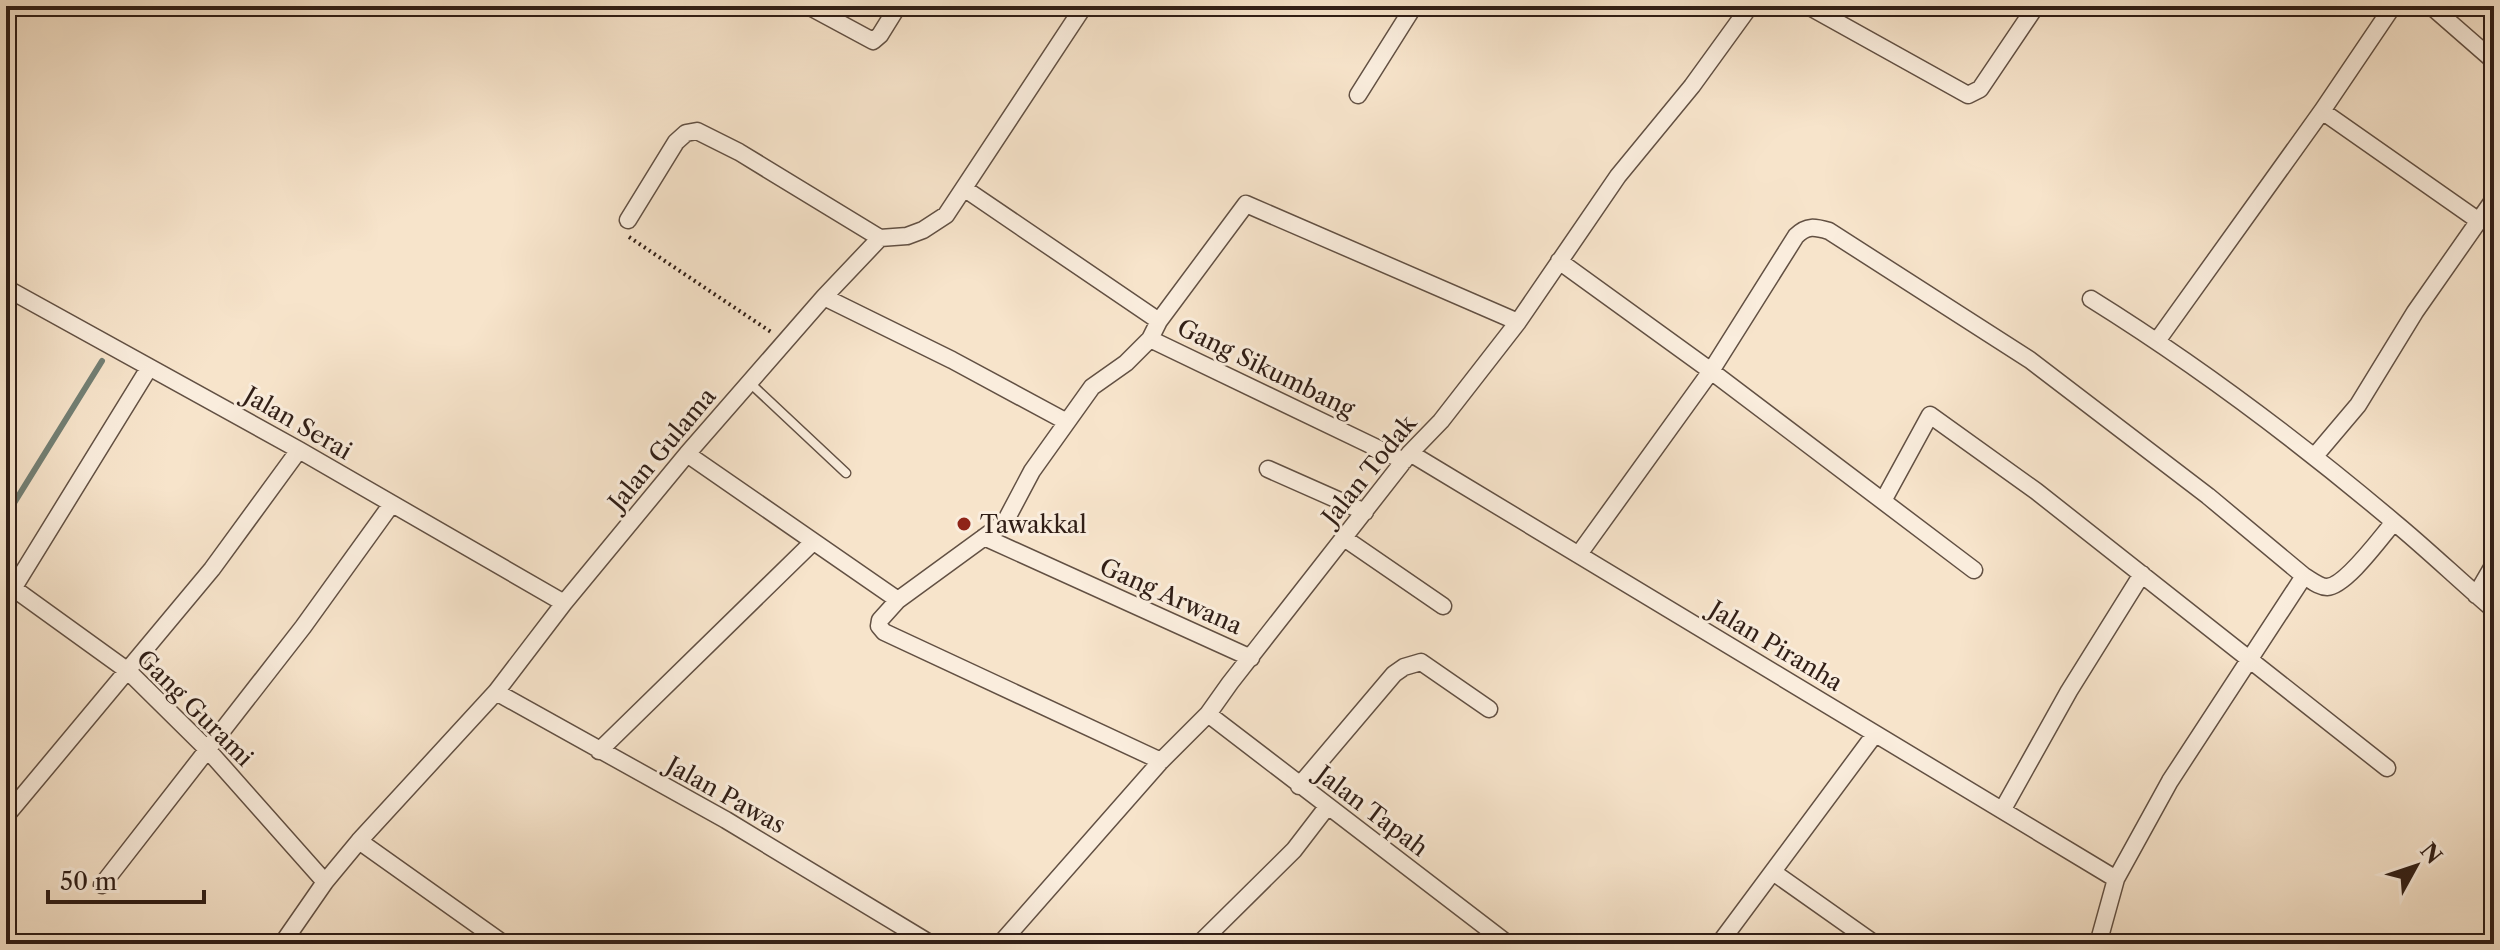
<svg xmlns="http://www.w3.org/2000/svg" width="2500" height="950" viewBox="0 0 2500 950" font-family="'Libre Caslon Text',serif">
<style>
.lines{fill:none;stroke-linecap:round;stroke-linejoin:round}
.stream{stroke:#727f74;stroke-width:6}
.service-casing{stroke:#625043;stroke-width:11}
.minor-casing{stroke:#625043;stroke-width:19}
.path{stroke:#301e16;stroke-width:4;stroke-dasharray:2 4;stroke-linecap:butt}
.service{stroke:#faeddd;stroke-width:8}
.minor{stroke:#faeddd;stroke-width:16}
.poi-dot{fill:#8f2418;stroke:#faeddd;stroke-width:3}
.labels{text-anchor:middle;dominant-baseline:central;stroke-width:6;stroke-linejoin:round;paint-order:stroke}
.street-label{font-size:24px;fill:#301e16;stroke:#faeddd}
.poi-label{font-size:24px;fill:#301e16;stroke:#faeddd;text-anchor:start}
</style>
<rect width="100%" height="100%" fill="#f7e4cb"/>
<filter id="stains"><feTurbulence type="fractalNoise" baseFrequency=".0025" numOctaves="4"/><feColorMatrix values="0 0 0 0 .2 0 0 0 0 .09 0 0 0 0 .02 0 0 0 .5 -.17"/></filter>
<radialGradient id="worn" r=".72"><stop offset=".6" stop-color="#630" stop-opacity="0"/><stop offset="1" stop-color="#630" stop-opacity=".3"/></radialGradient>
<g class="lines">
<path class="stream" d="M6,516L102,361"/>
<g class="service-casing">
<path id="service" d="M750,383L846,473"/>
</g>
<g class="minor-casing">
<path id="minor" d="M808,6L873,41L880,35L898,6
M1808,6L1968,95L1980,89L2036,6
M2431,6L2494,61
M1358,95L1414,6
M2322,111L2479,221
M965,189L1159,321
M628,220L676,142L686,133L697,131L739,152L880,238
M1559,261L1711,371L1974,570
M6,288L299,450L564,603
M824,297L952,360L1067,422
M2091,299C2197,365 2298,441 2394,522C2428,550 2460,581 2494,610
M1150,339L1404,461
M2157,341L2322,111L2393,6
M1410,453L2116,879
M687,454L898,600
M2314,457L2358,405L2415,312L2494,199
M1268,469L1365,512
M1883,501L1930,415L2036,491L2387,768
M984,537L1251,658
M1344,538L1443,606
M1579,554L1711,371L1796,236C1807,225 1815,227 1829,231L2030,360L2208,496L2304,576C2311,580 2319,587 2327,587C2346,586 2381,537 2394,522
M13,588L128,671L207,749L325,882
M2476,595L2494,564
M6,600L149,368
M496,692L726,820L931,944
M1208,714L1508,944
M599,751L813,542
M1161,761L884,632L879,626L880,620L898,600L1005,522L1032,471L1092,387L1126,363L1150,339L1159,321L1246,204L1518,322
M1299,786L1394,674L1404,667L1421,662L1489,709
M2003,809L2069,691L2142,574
M6,816L212,569L299,450
M359,841L504,944
M1773,872L1875,944
M102,885L303,627L391,505
M282,944L325,882L359,841L496,692L564,603L687,454L824,297L880,238L907,236L923,230L946,215L1084,6
M1000,944L1161,761L1208,714L1230,683L1410,453L1441,421L1518,322L1618,176L1692,86L1750,6
M1199,944L1294,850L1327,807
M1719,944L1875,734
M2098,944L2116,879L2170,781L2304,576"/>
</g>
<path class="path" d="M629,237L771,332"/>
<use href="#service" class="service"/>
<use href="#minor" class="minor"/>
</g>
<circle class="poi-dot" cx="964" cy="524" r="8"/>
<g class="labels">
<g class="street-label">
<text transform="translate(1266 368) rotate(26)">Gang Sikumbang</text>
<text transform="translate(298 423) rotate(30)">Jalan Serai</text>
<text transform="translate(662 449) rotate(-50)">Jalan Gulama</text>
<text transform="translate(1369 470) rotate(-51)">Jalan Todak</text>
<text transform="translate(1171 596) rotate(24)">Gang Arwana</text>
<text transform="translate(1776 646) rotate(31)">Jalan Piranha</text>
<text transform="translate(195 708) rotate(45)">Gang Gurami</text>
<text transform="translate(726 795) rotate(29)">Jalan Pawas</text>
<text transform="translate(1372 811) rotate(37)">Jalan Tapah</text>
</g>
<g class="poi-label">
<text x="980" y="524">Tawakkal</text>
</g>
</g>
<rect width="2500" height="950" fill="none" stroke="#f7e4cb" stroke-width="32"/>
<rect x="8" y="8" width="2484" height="934" fill="none" stroke="#301e16" stroke-width="4"/>
<rect x="16" y="16" width="2468" height="918" fill="none" stroke="#301e16" stroke-width="2"/>
<g transform="translate(2416 866) rotate(50)" stroke="#faeddd" stroke-width="6" paint-order="stroke">
<path d="M0-6L14 30L0 20L-14 30Z" fill="#301e16"/>
<text y="-12" font-size="22" font-weight="bold" text-anchor="middle" fill="#301e16">N</text>
</g>
<path d="M48 890v12h156v-12" fill="none" stroke="#301e16" stroke-width="4"/>
<text x="60" y="890" font-size="24" fill="#301e16" stroke="#faeddd" stroke-width="6" paint-order="stroke">50 m</text>
<rect width="100%" height="100%" filter="url(#stains)"/>
<rect width="100%" height="100%" fill="url(#worn)"/>
</svg>
